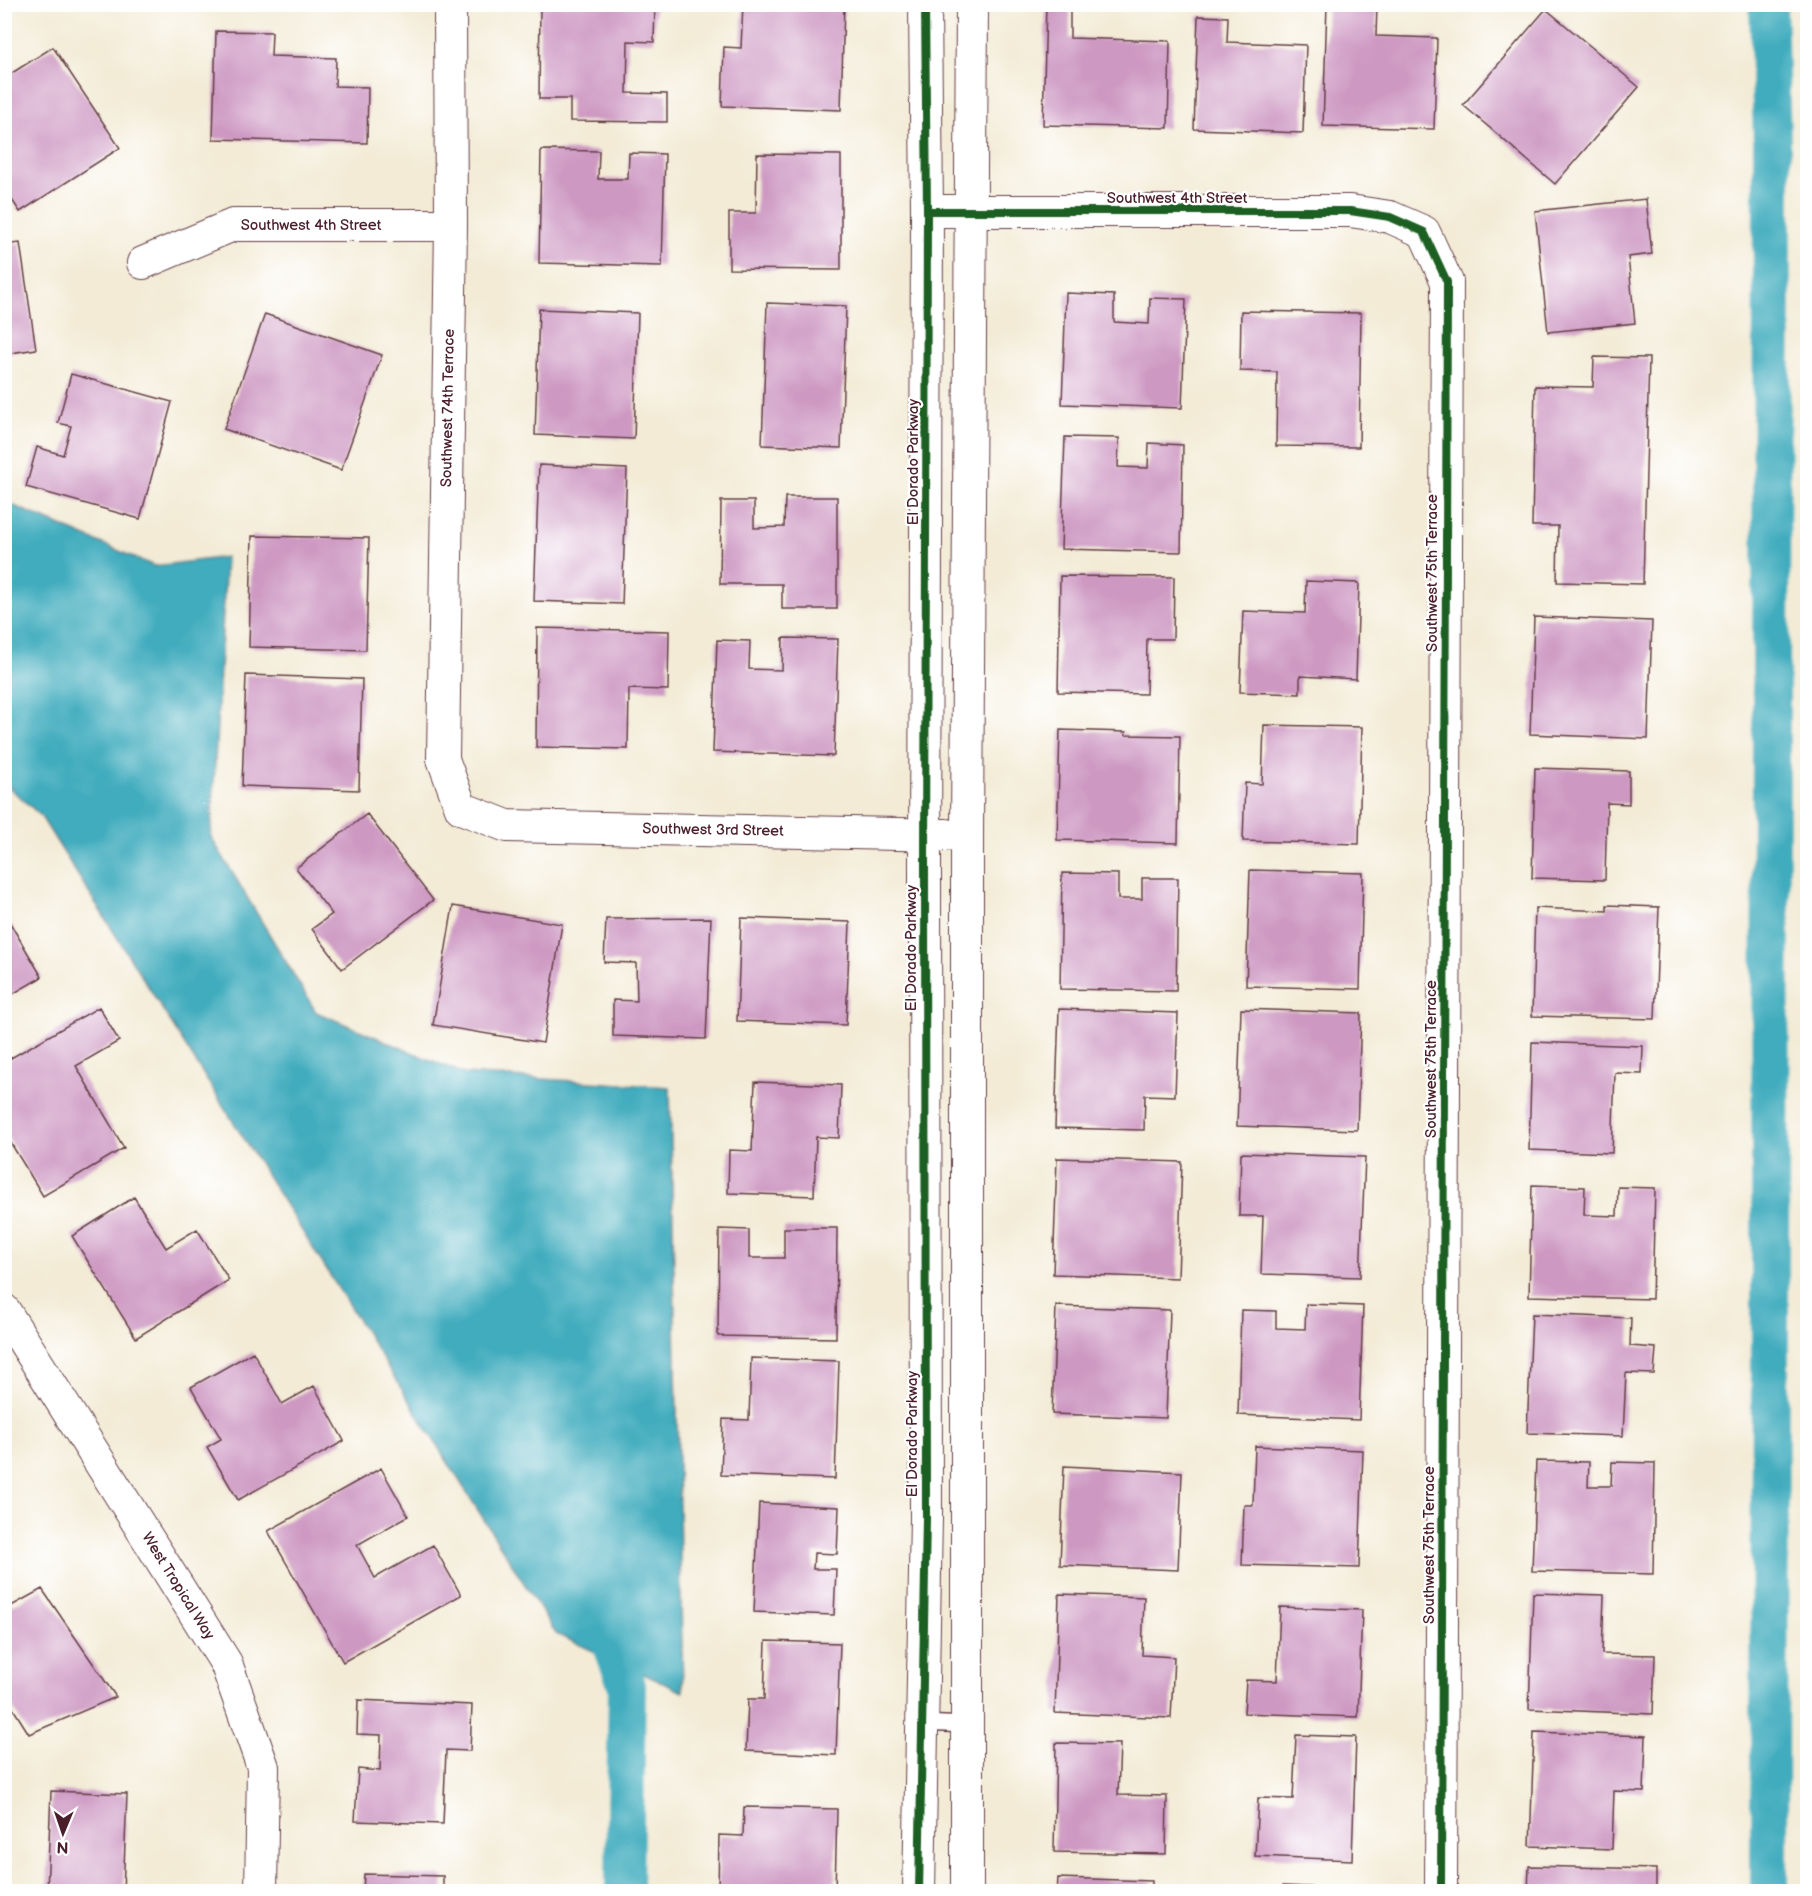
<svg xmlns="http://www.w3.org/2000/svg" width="1812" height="1896" viewBox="0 0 1812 1896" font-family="'Balsamiq Sans',sans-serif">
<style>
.water{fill:#3facbd;stroke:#446674;stroke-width:1.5}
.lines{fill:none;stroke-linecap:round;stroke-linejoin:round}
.canal{stroke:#3facbd;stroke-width:38}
.building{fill:#cd98c2}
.service-casing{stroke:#633e45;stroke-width:18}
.minor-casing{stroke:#633e45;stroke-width:34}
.service{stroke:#fff;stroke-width:15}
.minor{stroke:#fff;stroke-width:32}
.cycleway-casing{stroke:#fff;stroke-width:11}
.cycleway{stroke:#1b5e20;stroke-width:8}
.labels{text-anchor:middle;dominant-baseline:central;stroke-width:4.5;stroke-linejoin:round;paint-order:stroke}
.street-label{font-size:15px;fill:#4a1f2b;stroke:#fff}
</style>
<rect width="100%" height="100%" fill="#fff"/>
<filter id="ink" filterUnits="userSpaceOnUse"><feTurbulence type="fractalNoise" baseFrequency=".0167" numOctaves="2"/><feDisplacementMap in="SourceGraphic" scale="12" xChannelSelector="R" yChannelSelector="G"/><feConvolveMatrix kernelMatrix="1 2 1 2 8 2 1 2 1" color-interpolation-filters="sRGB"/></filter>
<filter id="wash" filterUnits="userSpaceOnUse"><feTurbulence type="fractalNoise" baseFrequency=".008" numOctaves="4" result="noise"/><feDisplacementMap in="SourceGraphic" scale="24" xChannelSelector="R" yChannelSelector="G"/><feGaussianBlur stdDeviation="1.35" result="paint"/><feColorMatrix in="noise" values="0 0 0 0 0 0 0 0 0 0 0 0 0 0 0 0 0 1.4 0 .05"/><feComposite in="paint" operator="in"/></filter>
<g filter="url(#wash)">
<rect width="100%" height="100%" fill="#f3ebd6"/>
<path class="water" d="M5,502L154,566L226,557L211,837L316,1012L464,1074L670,1087L683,1692L556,1634L40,815L5,784Z"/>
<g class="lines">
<path class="canal" d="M1768,4L1772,142L1769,1892
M601,1616L627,1686L624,1892"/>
</g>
<g id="blocks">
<path class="building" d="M540,4H655L654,42L628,41L627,93L667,94V122L570,121V99H539Z
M743,4H844L841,110L722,106L724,47L741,48Z
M1046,4H1119V8L1070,7V38L1170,41L1168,128L1043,125Z
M1327,5L1377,7L1376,36L1437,38L1434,129L1323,126Z
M1546,9L1639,87L1555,184L1463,105Z
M1198,16L1228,17L1227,42L1306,45L1303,133L1194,129Z
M216,31L272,32L271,56L336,58L335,86L368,87L367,143L213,139Z
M53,47L120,148L20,212L4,188V78Z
M541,150L599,151L598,179H628L629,153L665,154L662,266L539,263Z
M757,154L841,155V270L729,269V213H756Z
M1646,199L1652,254L1628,257L1635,323L1548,332L1535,211Z
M20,243L36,349L4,354V245Z
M1066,293L1114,295V322L1149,324L1150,298L1186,299L1182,408L1062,404Z
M767,303L846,306L841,448L762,445Z
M539,309L638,313L634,439L535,435Z
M1241,311L1361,313L1359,447L1276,446L1277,372L1240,371Z
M265,314L382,355L341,470L224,429Z
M1594,357L1649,358L1643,584L1557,582L1558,526H1532L1535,386L1593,387Z
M71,374L172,402L140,519L26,487L37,447L63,455L71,426L58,423Z
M1065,437L1119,438L1118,467L1148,468L1149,443L1183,445L1181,552L1061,549Z
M539,465L627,469L622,604L534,601Z
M785,497H837V609H782V584H720L721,501H754V528L784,527Z
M252,536L369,538L366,650L249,647Z
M1060,576L1174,577L1173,639H1147L1146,694L1058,692Z
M1306,581L1359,583L1356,679L1300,676V694L1240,692L1243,611L1305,613Z
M1534,617L1652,621L1648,739L1530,734Z
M537,628L669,631L668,690L629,689L628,749L536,747Z
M783,638L838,639L834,756L713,752L717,640L750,641L749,669L782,670Z
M246,675L362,679L359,790L242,786Z
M1264,725L1362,727L1359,844L1243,841L1245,783L1262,784Z
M1060,730L1126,732L1125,735L1180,736L1178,843L1057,840Z
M1535,768L1629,771V804L1607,803L1605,880L1532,878Z
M367,814L433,900L342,969L312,929L332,914L296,868Z
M1250,870L1363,873L1360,989L1246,986Z
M1062,873L1118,874V899H1142V878H1178L1176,991L1060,989Z
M1607,905L1659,907L1655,1019L1532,1016L1535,908L1607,911Z
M453,906L562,924L543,1043L433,1025Z
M711,918L706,1039L613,1036V1000L637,1001L636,963L604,962L606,919Z
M741,918L850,922L846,1025L737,1021Z
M10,923L42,977L4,999V926Z
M99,1007L119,1041L76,1066L124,1148L43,1196L4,1132V1062Z
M1059,1009L1178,1013L1175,1096L1145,1095L1144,1130L1055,1128Z
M1241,1009L1361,1013L1357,1130L1237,1126Z
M1532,1042L1643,1046L1642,1074L1615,1073L1612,1153L1529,1150Z
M755,1082L841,1085L839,1138L816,1137L814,1196L728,1193L729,1150L752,1151Z
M1241,1153L1365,1157L1360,1277L1261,1274L1263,1216H1239Z
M1057,1158L1182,1162L1178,1278L1053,1274Z
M1532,1185L1585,1187L1584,1215L1617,1216L1618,1187L1655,1188L1652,1299L1529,1296Z
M134,1197L166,1248L197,1229L229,1280L136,1338L72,1236Z
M784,1228H837L836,1338L718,1336L719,1229L749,1230V1258H784Z
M1306,1304L1363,1306L1359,1420L1238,1415L1241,1310L1276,1311V1328L1305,1329Z
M1056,1306L1170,1310L1166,1418L1052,1414Z
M1532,1314L1631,1318L1630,1346L1656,1348L1654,1374L1626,1373L1623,1436L1527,1433Z
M253,1352L282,1404L314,1386L344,1441L238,1500L207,1447L221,1439L191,1387Z
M751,1358L839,1361L835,1479L721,1475L723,1419L749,1420Z
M1255,1446L1363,1450L1359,1568L1242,1565L1244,1505H1253Z
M1536,1461L1589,1462L1588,1486H1611L1612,1462L1655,1463L1653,1574L1532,1571Z
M1064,1466L1182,1472L1178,1570L1060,1565Z
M381,1468L408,1516L357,1545L375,1578L433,1545L461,1595L343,1662L268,1531Z
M759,1503L839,1507L837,1554L814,1553L813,1569H836L834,1615L754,1612Z
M42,1589L116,1697L29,1734L4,1694V1610Z
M1533,1593L1604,1595L1602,1654L1655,1655L1653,1714L1529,1709Z
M1059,1594L1144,1597L1142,1655L1174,1657L1171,1718L1055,1713Z
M1280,1607L1362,1610L1358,1717L1244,1713L1246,1680L1277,1681Z
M766,1641L840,1643L836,1755L746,1751L748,1699H764Z
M358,1700L472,1705L470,1751L446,1750L443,1824L355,1821L358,1769L380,1771L381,1735L357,1734Z
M1534,1732L1646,1736L1644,1792L1614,1791L1612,1849L1530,1846Z
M1296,1735L1356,1737L1352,1860L1255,1856L1258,1798L1293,1799Z
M1056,1743L1120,1744L1118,1795L1167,1796L1166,1854L1054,1852Z
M51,1791L127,1794L123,1892H47Z
M744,1807L837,1809L835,1892H718L719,1835L743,1836Z
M1529,1866L1656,1869V1892H1528Z
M364,1874L443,1876V1892H363Z
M1058,1878L1152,1881V1892H1057Z
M1283,1886L1360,1889V1892H1283Z"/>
</g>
</g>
<g filter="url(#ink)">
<use href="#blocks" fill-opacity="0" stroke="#633e45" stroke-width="1.5"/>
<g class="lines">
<g class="service-casing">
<path id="service" d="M922,1723L967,1725"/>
</g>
<g class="minor-casing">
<path id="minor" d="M450,4L451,225L443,759L461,808L507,826L946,835
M927,211H1350L1390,217L1424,232L1447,282L1441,1892
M143,263L233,225H451
M4,1310L226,1663L263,1767L261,1892
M919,1892L926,1518L925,870L927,211L925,4
M967,1892V836L972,4"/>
</g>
<use href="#service" class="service"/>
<use href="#minor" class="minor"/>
<g class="cycleway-casing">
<path id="cycleway" d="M927,211H1350L1390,217L1424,232L1447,282L1441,1892
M919,1892L926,1518L925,870L927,211L925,4"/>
</g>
<use href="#cycleway" class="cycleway"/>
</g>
</g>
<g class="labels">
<g class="street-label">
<text x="1177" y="198">Southwest 4th Street</text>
<text x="311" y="225">Southwest 4th Street</text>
<text transform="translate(448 408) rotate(-89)">Southwest 74th Terrace</text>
<text transform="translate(913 462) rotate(-90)">El Dorado Parkway</text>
<text transform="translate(1432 573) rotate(-90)">Southwest 75th Terrace</text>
<text transform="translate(713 830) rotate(1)">Southwest 3rd Street</text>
<text transform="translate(911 948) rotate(-90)">El Dorado Parkway</text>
<text transform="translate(1431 1059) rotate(-90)">Southwest 75th Terrace</text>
<text transform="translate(912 1434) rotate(-90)">El Dorado Parkway</text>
<text transform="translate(1429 1545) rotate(-90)">Southwest 75th Terrace</text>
<text transform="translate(178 1586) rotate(58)">West Tropical Way</text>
</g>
</g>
<rect width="1812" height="1896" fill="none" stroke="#fff" stroke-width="24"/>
<g transform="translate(63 1833) rotate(182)" stroke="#ffffff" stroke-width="4.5" paint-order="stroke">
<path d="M0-4.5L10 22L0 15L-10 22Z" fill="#4a1f2b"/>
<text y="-9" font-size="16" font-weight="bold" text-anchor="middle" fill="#4a1f2b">N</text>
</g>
</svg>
